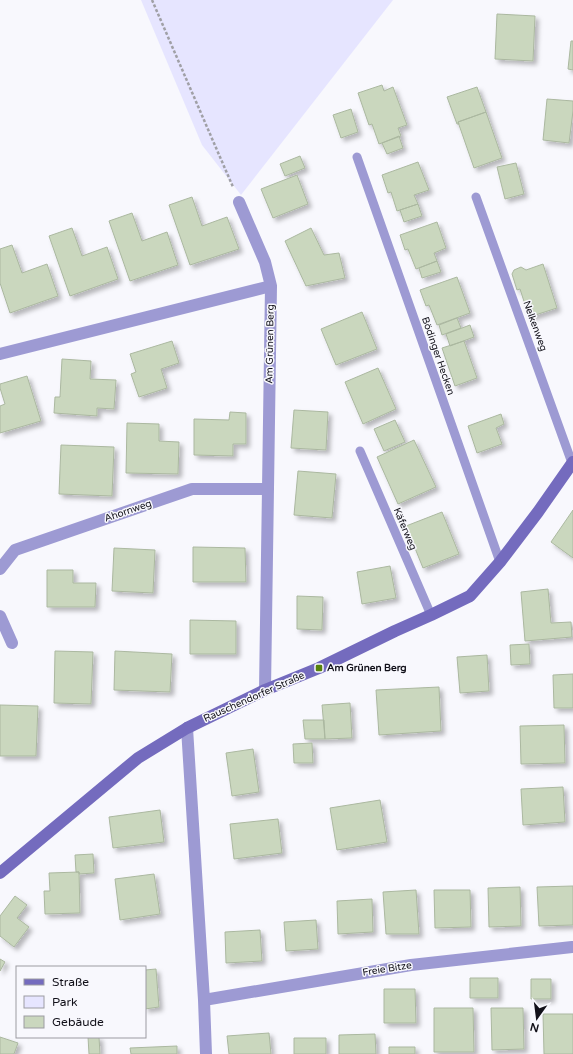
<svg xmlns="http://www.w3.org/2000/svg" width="573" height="1054" viewBox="0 0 573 1054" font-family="'Varela Round',sans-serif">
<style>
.green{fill:#e6e5ff}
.building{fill:#cad7be;stroke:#abb8a0;filter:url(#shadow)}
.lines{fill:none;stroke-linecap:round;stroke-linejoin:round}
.path{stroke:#a0a0a6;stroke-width:2.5;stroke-dasharray:3 2;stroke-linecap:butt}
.lane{stroke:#9d9ad3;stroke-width:9}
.street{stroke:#9d9ad3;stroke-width:12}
.secondary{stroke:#746bbe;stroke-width:12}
.poi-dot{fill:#57820c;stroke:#f8f8fd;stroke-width:1.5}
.labels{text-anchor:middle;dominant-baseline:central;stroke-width:3;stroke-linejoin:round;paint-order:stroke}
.street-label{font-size:10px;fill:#111019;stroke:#f8f8fd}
.poi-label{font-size:10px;font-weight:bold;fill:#111019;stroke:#f8f8fd;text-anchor:start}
</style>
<defs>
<filter id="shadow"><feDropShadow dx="3.5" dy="3.5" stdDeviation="2" flood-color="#0004"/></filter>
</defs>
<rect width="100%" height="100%" fill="#f8f8fd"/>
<path class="green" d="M141,0H393L241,195L202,145Z"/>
<path class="building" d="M497,14L535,16L533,61L495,59Z
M571,41H573V70L568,69Z
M382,85L384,91L393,87L407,125L398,128L401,136L379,144L372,124L369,125L358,93Z
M477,87L486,112L458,122L459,124H457L447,97Z
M547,99L573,101V111L569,143L543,140Z
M351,109L358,132L341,138L333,115Z
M486,112L502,158L474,168L458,122Z
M399,136L403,148L387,154L382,143Z
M300,156L305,168L285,176L280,164Z
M418,162L429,190L414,195L418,204L397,211L391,192L388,193L382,175Z
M516,163L524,194L505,199L497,167Z
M297,175L308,204L273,218L261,189Z
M192,197L202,226L227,217L239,249L190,265L169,205Z
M418,204L422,216L404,222L400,210Z
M132,213L142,241L167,232L178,265L130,281L109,221Z
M437,222L446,248L434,253L437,261L416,269L408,249L405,250L400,235Z
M72,228L82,256L107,247L118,279L70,296L49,236Z
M311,228L324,255L339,253L345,278L306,286L285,241Z
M12,245L22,273L47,264L58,296L10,313L0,283V249Z
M437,261L441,272L422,278L419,268Z
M543,264L557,308L529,317L520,289L517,290L512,274L514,270L521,267L526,270Z
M457,277L470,313L437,325L429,305L426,306L420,290Z
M362,312L377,349L336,365L321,329Z
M457,318L461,328L442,335L439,325Z
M470,325L474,337L450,346L446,334Z
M172,341L179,363L161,369L167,388L139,397L131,374L136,372L130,354Z
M464,341L477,378L455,386L442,348Z
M62,359L91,361L90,379L116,380L114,409L97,408V416L54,413L55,397H60Z
M378,368L396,409L363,424L345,382Z
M27,376L41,421L0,433V406L5,404L0,388V384Z
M294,410L328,412L326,450L291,448Z
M230,412L246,413V444H233V456L194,455V419L229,420Z
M501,414L504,424L496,428L502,444L477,453L468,426Z
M395,420L405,442L384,451L374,429Z
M127,423L159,424V441L179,442L178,474L126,473Z
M414,440L436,487L398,504L377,457Z
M61,445L114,447L112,496L59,494Z
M298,471L336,474L332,518L294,515Z
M573,510V558L551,542Z
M442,512L459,554L423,568L406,526Z
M193,547L245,548L246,582H193Z
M114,548L155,550L153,593L112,591Z
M390,566L396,598L362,604L357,572Z
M47,570H73V583H96L95,607H47Z
M548,589L551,623L571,622L572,637L525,641L521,592Z
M297,596L323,597L322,630L297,629Z
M190,620L236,621V654H190Z
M529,644L530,664L511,665L510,645Z
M55,651L93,652L91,704L54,703Z
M115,651L172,654L170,692L114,690Z
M487,655L489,691L460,693L457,657Z
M573,674V708H554L553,675Z
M439,687L441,731L379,735L376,690Z
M350,703L352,738L325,739L322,705Z
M0,705L38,706L36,756H0Z
M303,720H324L325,739H305Z
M564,725L565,763L521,764L520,726Z
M312,743L313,763H294L293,744Z
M253,749L259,792L232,796L226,753Z
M563,787L565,822L523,825L521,789Z
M380,800L387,842L337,850L330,808Z
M160,810L164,842L113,848L109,817Z
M278,819L282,853L234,859L230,824Z
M93,854L94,873L79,874V872H76L75,855Z
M79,872L80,913L45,914L44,891H50L49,873Z
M154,874L160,914L120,920L115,879Z
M573,886V925L539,926L537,887Z
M520,887L521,926L489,927L488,888Z
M416,890L419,934H386L383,892Z
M434,890H470L471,927L435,928Z
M15,896L27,905L17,918L29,927L14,947L0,936V916Z
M372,899L373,932L338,934L337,901Z
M316,920L318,949L286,951L284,922Z
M260,930L262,961L226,963L225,932Z
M0,959L5,962L0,971Z
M156,969L159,1007L145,1009V970Z
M470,978H498V998H470Z
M531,979H551V999H531Z
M384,989H415L416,1023H384Z
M434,1008H473L474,1052H434Z
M491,1008H523L524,1049L492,1050Z
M543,1014H573V1054H544Z
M269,1033L271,1054H229L227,1036Z
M375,1034L376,1054H339V1035Z
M0,1037L18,1043L14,1054H0Z
M88,1037H99L100,1054H89Z
M294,1038H326V1054H294Z
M177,1046V1054H131L130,1048Z
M389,1047H415V1054H389Z"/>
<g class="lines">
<path class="path" d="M152,0L233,187"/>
<path class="lane" d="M357,157L500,562
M476,197L572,463
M360,451L431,615"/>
<path class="street" d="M239,202L265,262L271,286
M0,354L271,286L265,690
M0,569L15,550L192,489H268
M0,616L12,643
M187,728L204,1000L206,1054
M204,1000L411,965L572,947"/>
<path class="secondary" d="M0,873L138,758L187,728L265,690L319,668L395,631L431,615L470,596L500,562L538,512L573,462"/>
</g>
<rect class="poi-dot" x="315" y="664" width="8" height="8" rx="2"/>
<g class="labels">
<g class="street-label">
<text transform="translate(535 326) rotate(70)">Nelkenweg</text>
<text transform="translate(270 344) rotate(-89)">Am Grünen Berg</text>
<text transform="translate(438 356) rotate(71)">Bödinger Hecken</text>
<text transform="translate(128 511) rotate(-19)">Ahornweg</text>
<text transform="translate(405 529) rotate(67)">Käferweg</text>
<text transform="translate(254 697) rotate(-24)">Rauschendorfer Straße</text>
<text transform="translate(387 969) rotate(-9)">Freie Bitze</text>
</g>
<g class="poi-label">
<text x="327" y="668">Am Grünen Berg</text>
</g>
</g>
<rect x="16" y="966" width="130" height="72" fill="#f8f8fd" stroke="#9c9ba2"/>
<rect x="24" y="979" width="20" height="6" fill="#746bbe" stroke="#9c9ba2"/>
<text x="52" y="986" font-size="12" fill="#111019">Straße</text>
<rect x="24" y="996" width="20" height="12" fill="#e6e5ff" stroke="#9c9ba2"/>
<text x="52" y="1006" font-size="12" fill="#111019">Park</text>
<rect x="24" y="1016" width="20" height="12" fill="#cad7be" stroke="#9c9ba2"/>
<text x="52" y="1026" font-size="12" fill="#111019">Gebäude</text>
<g transform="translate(537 1018) rotate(194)" stroke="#f8f8fd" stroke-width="3" paint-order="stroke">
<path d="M0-3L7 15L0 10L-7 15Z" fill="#111019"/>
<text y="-6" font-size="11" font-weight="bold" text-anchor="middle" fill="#111019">N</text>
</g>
</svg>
